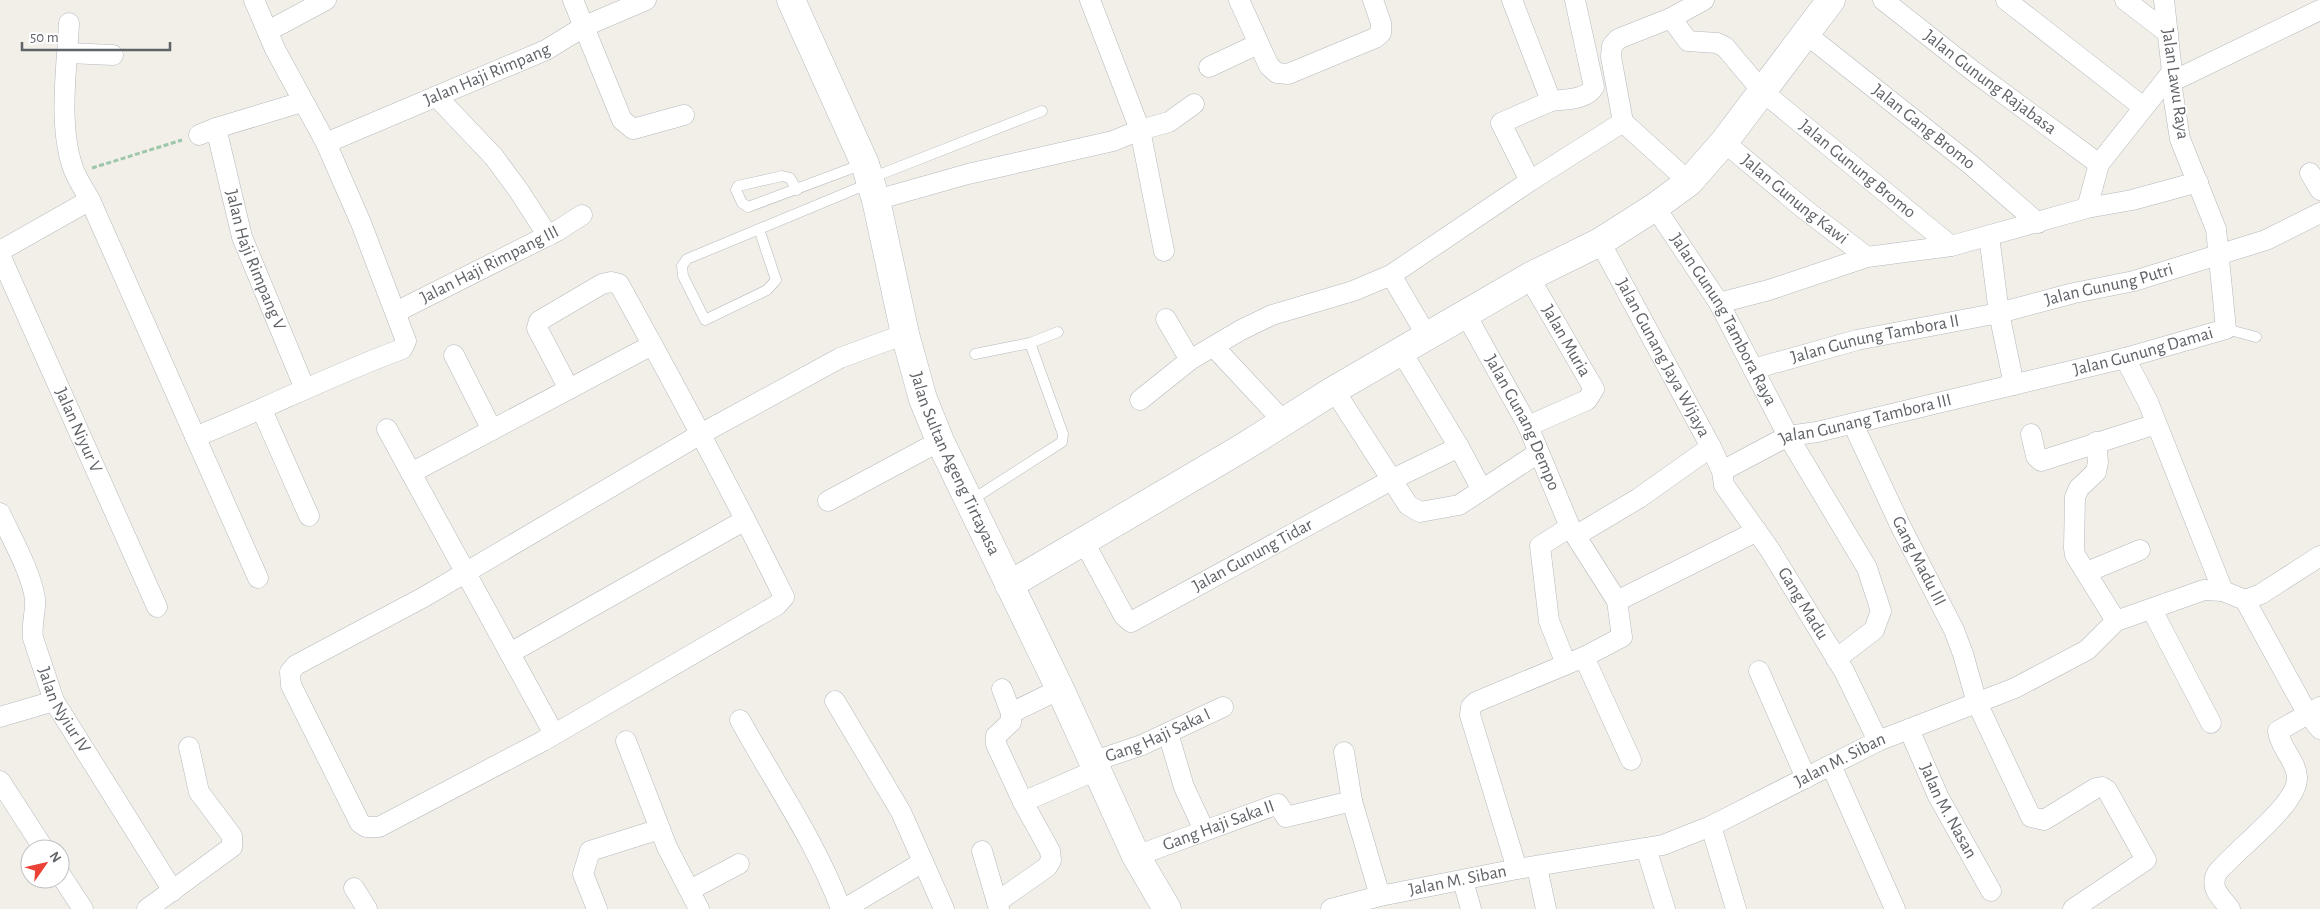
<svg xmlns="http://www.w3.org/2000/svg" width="2320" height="909" viewBox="0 0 2320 909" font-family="'Alegreya Sans',sans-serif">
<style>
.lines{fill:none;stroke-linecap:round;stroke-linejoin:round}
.lane-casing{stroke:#b5b8bc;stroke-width:11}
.street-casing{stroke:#b5b8bc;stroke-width:21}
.secondary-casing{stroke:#b6babf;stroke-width:29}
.path{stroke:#9cc7a9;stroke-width:3;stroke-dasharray:5 2.5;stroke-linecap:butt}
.lane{stroke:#fff;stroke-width:10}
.street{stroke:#fff;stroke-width:20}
.secondary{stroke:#fff;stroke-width:28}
.labels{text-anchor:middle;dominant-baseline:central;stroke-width:4;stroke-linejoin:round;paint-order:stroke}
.street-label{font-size:18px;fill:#5f6368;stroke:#fff}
</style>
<rect width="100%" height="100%" fill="#f1efe8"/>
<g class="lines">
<g class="lane-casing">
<path id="lane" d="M871,178L1042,111
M797,190L790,178L782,176L738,186L736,190L742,203L748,207L863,164
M759,229L776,280L767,290L705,320L683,276L682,266L687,259L870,183
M2226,329L2256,337
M975,354L1030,343L1058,332
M970,501L1062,442L1063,434L1030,343"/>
</g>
<g class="street-casing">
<g id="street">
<path d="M573,0L622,120L633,129L684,115"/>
<path d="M1090,0L1140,130L1164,251"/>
<path d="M1239,0L1269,66L1277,73L1288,74L1375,38L1381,33V23L1373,0"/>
<path id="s1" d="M1704,0L1671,18L1688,41L1717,43L1725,47L1763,92L1951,246"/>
<path id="s2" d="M1883,0L1973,71L2099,164"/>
<path d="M2006,0L2143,107"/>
<path d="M2125,0L2168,33"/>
<path d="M69,23C67,68 57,130 75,173C79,182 85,191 90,200L258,578"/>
<path d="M268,31L326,0"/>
<path id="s3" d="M1806,34L1970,164L2038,223"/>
<path d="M68,53L113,55"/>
<path d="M1209,67L1258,44"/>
<path d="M2171,82L2320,10"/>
<path d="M436,96L494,157L519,191L548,236"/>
<path d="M1551,101C1566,99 1586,100 1594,87L1575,0"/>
<path d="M1623,122L1689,182"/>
<path id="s4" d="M216,128L242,237L305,389"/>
<path d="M199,135L216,128L302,102"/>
<path id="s5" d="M1724,142L1803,208L1867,257"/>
<path id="s6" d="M326,143L546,50L585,26L646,0"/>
<path d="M2310,173L2320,190"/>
<path d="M1530,181L1623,122L1611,57L1612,46L1618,39L1671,18"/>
<path d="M876,200L968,174L1113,141L1140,130L1169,122L1194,104"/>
<path id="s7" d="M1655,207L1719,303L1788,436L1867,568L1881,611L1874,630L1836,659"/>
<path d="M2087,208L2099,164L2172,72"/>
<path d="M1989,236L1999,313L2014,385"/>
<path id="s8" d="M1600,242L1711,447L1722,471L1724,485L1770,550L1844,671L1878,741"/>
<path d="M0,251L90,200"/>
<path id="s9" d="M0,255L157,607"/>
<path d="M1391,275L1427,336"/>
<path d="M1719,303L1769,290L1867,257L1951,246L2087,208L2132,200L2198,182"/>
<path id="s10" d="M396,312L557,231L582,215"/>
<path id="s11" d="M1465,313L1528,426L1570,527L1617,601L1622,637L1584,657L1476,702L1471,707L1470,715L1517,869"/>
<path d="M1166,319L1190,360"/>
<path d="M1214,347L1284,422"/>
<path d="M1401,351L1459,447L1482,490"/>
<path d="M454,355L492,430"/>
<path d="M2125,358L2148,402L2223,591"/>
<path id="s12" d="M1753,369L1857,340L1999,313L2074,293L2134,281L2266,240L2320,213"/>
<path d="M569,389L537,328L539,321L602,284L611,282L619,284C676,387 732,491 784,597L777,605L543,741L379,827H366L360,823L291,685L290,672L296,665L424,597L699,435L840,358L905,334"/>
<path d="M1334,390L1408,505L1420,512L1459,505L1538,453"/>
<path d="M1140,400L1190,360L1241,330L1272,315L1353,291L1391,275L1530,181L1501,123L1551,101L1512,0"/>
<path d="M262,410L309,516"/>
<path id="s13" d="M1853,424L1901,527L1954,630L1963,654L1977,703L2031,817L2044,820L2096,788L2102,787L2107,790L2146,860L2073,909"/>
<path d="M1528,426L1587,400L1594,389L1529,277"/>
<path d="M387,429L554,734"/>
<path d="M2031,434L2036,456L2041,461L2156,424"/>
<path d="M195,437C265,409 331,375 402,349L406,341L361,223L326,143L275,49L254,0"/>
<path d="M2096,442L2098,462L2096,472L2079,488L2075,497L2074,548L2075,555L2116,621"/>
<path id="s14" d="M1722,471L1788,436L1817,432L2125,358L2226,329L2216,229L2180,139L2171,82L2172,72L2164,0"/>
<path d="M411,473L652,345"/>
<path d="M828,501L940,441"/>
<path id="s15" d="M0,513C11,537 32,574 35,599C36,612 31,625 33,638L54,701L173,891"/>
<path d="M1575,532H1582L1639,498L1711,447"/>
<path id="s16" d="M1084,542L1124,616L1131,622L1393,479L1459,447"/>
<path d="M2087,572L2140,550"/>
<path d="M2245,600L2307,713L2320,729"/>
<path d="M1617,601L1757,531"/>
<path d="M2152,610L2211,723"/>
<path d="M510,653L745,520"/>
<path d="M1584,657L1631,760"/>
<path d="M1566,664L1549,621L1540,546L1570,527"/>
<path d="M1759,671L1806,778"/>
<path d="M835,701L901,812L944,909"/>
<path d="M1011,713L1060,689"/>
<path d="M0,717L54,701"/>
<path d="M740,720C774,782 816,842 841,909"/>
<path id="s17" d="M1909,729L1938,796L1991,891"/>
<path d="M1168,733L1184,787L1204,830"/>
<path d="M626,741L667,847L699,909"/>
<path d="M1344,752L1352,801L1380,896"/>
<path id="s18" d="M1092,762L1142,745L1223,707"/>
<path d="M1831,765L1895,909"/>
<path d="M0,781L44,849"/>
<path d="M1023,802L1096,770"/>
<path d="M1711,826L1736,909"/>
<path d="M1646,848L1665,909"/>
<path d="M982,851L999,909"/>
<path id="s19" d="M1136,856L1278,804L1286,817L1352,801"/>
<path d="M1537,867L1546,909"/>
<path d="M60,874L83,909"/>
<path d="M1463,881L1471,909"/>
<path d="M354,888L367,909"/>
<path d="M690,890L739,864"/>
<path d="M997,902L1047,867L1051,860L1050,851L1023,802L996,744V736L1011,722V713L1002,689"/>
<path d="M147,909L232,847V836L199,792L189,747"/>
<path d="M597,909L583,874L590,851L660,829"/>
<path d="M844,909L923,862"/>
<path id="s20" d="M1331,909L1380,896L1517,869L1663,845L1711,826L1878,741L2015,688L2087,650L2116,621L2204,590L2223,591L2245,600L2261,594L2320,556"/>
<path d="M2230,909C2221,897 2209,888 2217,873C2235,850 2299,804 2297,777C2296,760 2280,748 2278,731L2320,707"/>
</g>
</g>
<g class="secondary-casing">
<g id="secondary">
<path id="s21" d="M791,0L865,164L876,200L905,334L923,399L940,441L1060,689L1136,856L1167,909"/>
<path d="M1009,585L1242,448L1334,390L1529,277L1600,242L1655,207L1689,182L1724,142L1831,0"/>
</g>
</g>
<path class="path" d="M92,168L182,140"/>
<use href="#lane" class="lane"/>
<use href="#street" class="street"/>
<use href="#secondary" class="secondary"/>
</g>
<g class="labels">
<g class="street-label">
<text stroke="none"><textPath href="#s6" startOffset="175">Jalan Haji Rimpang</textPath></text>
<text stroke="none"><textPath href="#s2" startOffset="135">Jalan Gunung Rajabasa</textPath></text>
<text transform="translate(2175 84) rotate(82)">Jalan Lawu Raya</text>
<text stroke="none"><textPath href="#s3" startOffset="150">Jalan Gang Bromo</textPath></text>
<text stroke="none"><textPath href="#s1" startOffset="285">Jalan Gunung Bromo</textPath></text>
<text stroke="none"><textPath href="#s5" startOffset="91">Jalan Gunung Kawi</textPath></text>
<text stroke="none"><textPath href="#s4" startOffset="138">Jalan Haji Rimpang V</textPath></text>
<text stroke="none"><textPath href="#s10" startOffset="105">Jalan Haji Rimpang III</textPath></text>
<text stroke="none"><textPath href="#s12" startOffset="366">Jalan Gunung Putri</textPath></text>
<text stroke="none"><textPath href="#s7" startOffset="132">Jalan Gunung Tambora Raya</textPath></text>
<text stroke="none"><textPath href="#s12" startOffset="126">Jalan Gunung Tambora II</textPath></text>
<text transform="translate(1566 341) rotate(60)">Jalan Muria</text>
<text stroke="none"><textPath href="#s14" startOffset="440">Jalan Gunung Damai</textPath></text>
<text stroke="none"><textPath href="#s8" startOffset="132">Jalan Gunang Jaya Wijaya</textPath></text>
<text stroke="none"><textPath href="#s14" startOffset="154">Jalan Gunang Tambora III</textPath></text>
<text stroke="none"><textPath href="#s11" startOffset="124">Jalan Gunang Dempo</textPath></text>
<text stroke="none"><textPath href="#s9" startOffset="192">Jalan Niyur V</textPath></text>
<text stroke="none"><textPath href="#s21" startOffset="494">Jalan Sultan Ageng Tirtayasa</textPath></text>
<text stroke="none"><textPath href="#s16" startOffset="232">Jalan Gunung Tidar</textPath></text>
<text stroke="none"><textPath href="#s13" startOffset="152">Gang Madu III</textPath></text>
<text stroke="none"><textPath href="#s8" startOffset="416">Gang Madu</textPath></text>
<text stroke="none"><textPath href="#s15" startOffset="211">Jalan Nyiur IV</textPath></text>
<text stroke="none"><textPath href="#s18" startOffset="71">Gang Haji Saka I</textPath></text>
<text stroke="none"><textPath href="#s20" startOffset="535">Jalan M. Siban</textPath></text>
<text stroke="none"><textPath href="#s17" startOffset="91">Jalan M. Nasan</textPath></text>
<text stroke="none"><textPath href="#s19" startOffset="88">Gang Haji Saka II</textPath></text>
<text stroke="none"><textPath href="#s20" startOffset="130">Jalan M. Siban</textPath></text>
</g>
</g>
<g transform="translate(45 864) rotate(56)"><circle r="24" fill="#ffffff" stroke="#bfc1c3"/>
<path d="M0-4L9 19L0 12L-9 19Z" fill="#ea4335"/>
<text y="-8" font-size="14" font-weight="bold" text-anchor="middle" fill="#5f6368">N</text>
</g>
<path d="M22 42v8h148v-8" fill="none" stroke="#5f6368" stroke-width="2.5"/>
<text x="30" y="42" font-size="15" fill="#5f6368" stroke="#ffffff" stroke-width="4" paint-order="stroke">50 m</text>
</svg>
